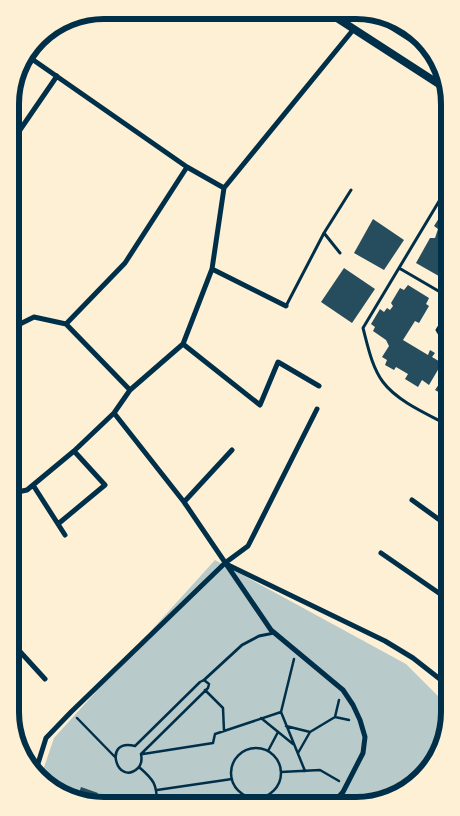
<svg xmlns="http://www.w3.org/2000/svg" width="460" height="816" viewBox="0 0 460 816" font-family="Overpass,sans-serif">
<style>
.green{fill:#b9caca}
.building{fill:#264d5e}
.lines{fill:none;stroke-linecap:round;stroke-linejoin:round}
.path{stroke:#003049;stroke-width:2.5}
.service{stroke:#003049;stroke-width:3}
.minor{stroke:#003049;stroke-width:5}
.secondary{stroke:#003049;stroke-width:8}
.rim{fill:none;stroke:#003049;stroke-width:6}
</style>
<rect width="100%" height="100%" fill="#fdf0d5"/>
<path class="green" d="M215,560L406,664L450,708V719L431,769L387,801L91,805L42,783L40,779L54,738Z"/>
<path class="building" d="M441,215L445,217L446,216V275L444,279L416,263L430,238H435L438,229L434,226Z
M373,219L404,240L384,270L354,253Z
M344,268L375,289L352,323L321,302Z
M408,285L429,298L426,304L429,306L419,323L415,321L403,340L428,355L430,350L435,353L432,357L442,363L429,385L422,380L418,387L405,379L408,374L396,367L394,370L385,365L387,360L382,357L389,346L386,340L373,331L375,327L371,324L380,309L384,312L387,308L390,310L393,306L391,303L400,288L404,290Z
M447,372V403L440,398L442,394L435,390Z
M81,787L98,793L93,805L77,799Z"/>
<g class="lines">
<path class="path" d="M204,680L209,684L208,688L141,754C142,759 142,764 138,768C117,788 102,737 135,746L200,682Z
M205,690L223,708L224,731
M339,700L335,717L349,720
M281,712L305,771
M77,718L115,757
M261,718L293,744
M286,726L310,732L298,753
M310,732L335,717
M231 773a25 25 0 1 1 50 0a25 25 0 1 1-50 0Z
M268,751L278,732
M143,754L213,743L215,734L281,712L294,659
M139,767C154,780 157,784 157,804
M281,772L320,770L339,781
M157,790L232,779"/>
<path class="service" d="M441,198L363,328C368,347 372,367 383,382C397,401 427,414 448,425
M324,233L340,253
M399,268L447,296
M286,306L324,233L351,190
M447,314L437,330L443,340L447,342
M204,680L242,645L259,636L274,633"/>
<path class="minor" d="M29,57L187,167L224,188
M11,143L57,76
M212,269L286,306
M66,324L125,263L187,167
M66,324L130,390
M12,328L34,317L66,324
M183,344L260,405L278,362L319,386
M114,413L184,502L271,630L343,690L353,705L360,720L365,737L363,753L343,792L334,802
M33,485L65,535
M13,493L27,490L74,451L114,413L130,390L183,344L212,269L224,188L353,30
M412,500L448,526
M184,502L232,450
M58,524L105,485L74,451
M381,553L449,600
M226,564L385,641L413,658L450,687
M14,645L45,679
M35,773L46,738L71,712L225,563L248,546L317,409"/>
<path class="secondary" d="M326,11L445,88
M370,12L430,50"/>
</g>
<path d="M0 0H460V816H0ZM104 19H356A85 85 0 0 1 441 104V712A85 85 0 0 1 356 797H104A85 85 0 0 1 19 712V104A85 85 0 0 1 104 19Z" fill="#fdf0d5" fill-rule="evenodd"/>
<path class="rim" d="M104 19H356A85 85 0 0 1 441 104V712A85 85 0 0 1 356 797H104A85 85 0 0 1 19 712V104A85 85 0 0 1 104 19Z"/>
</svg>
